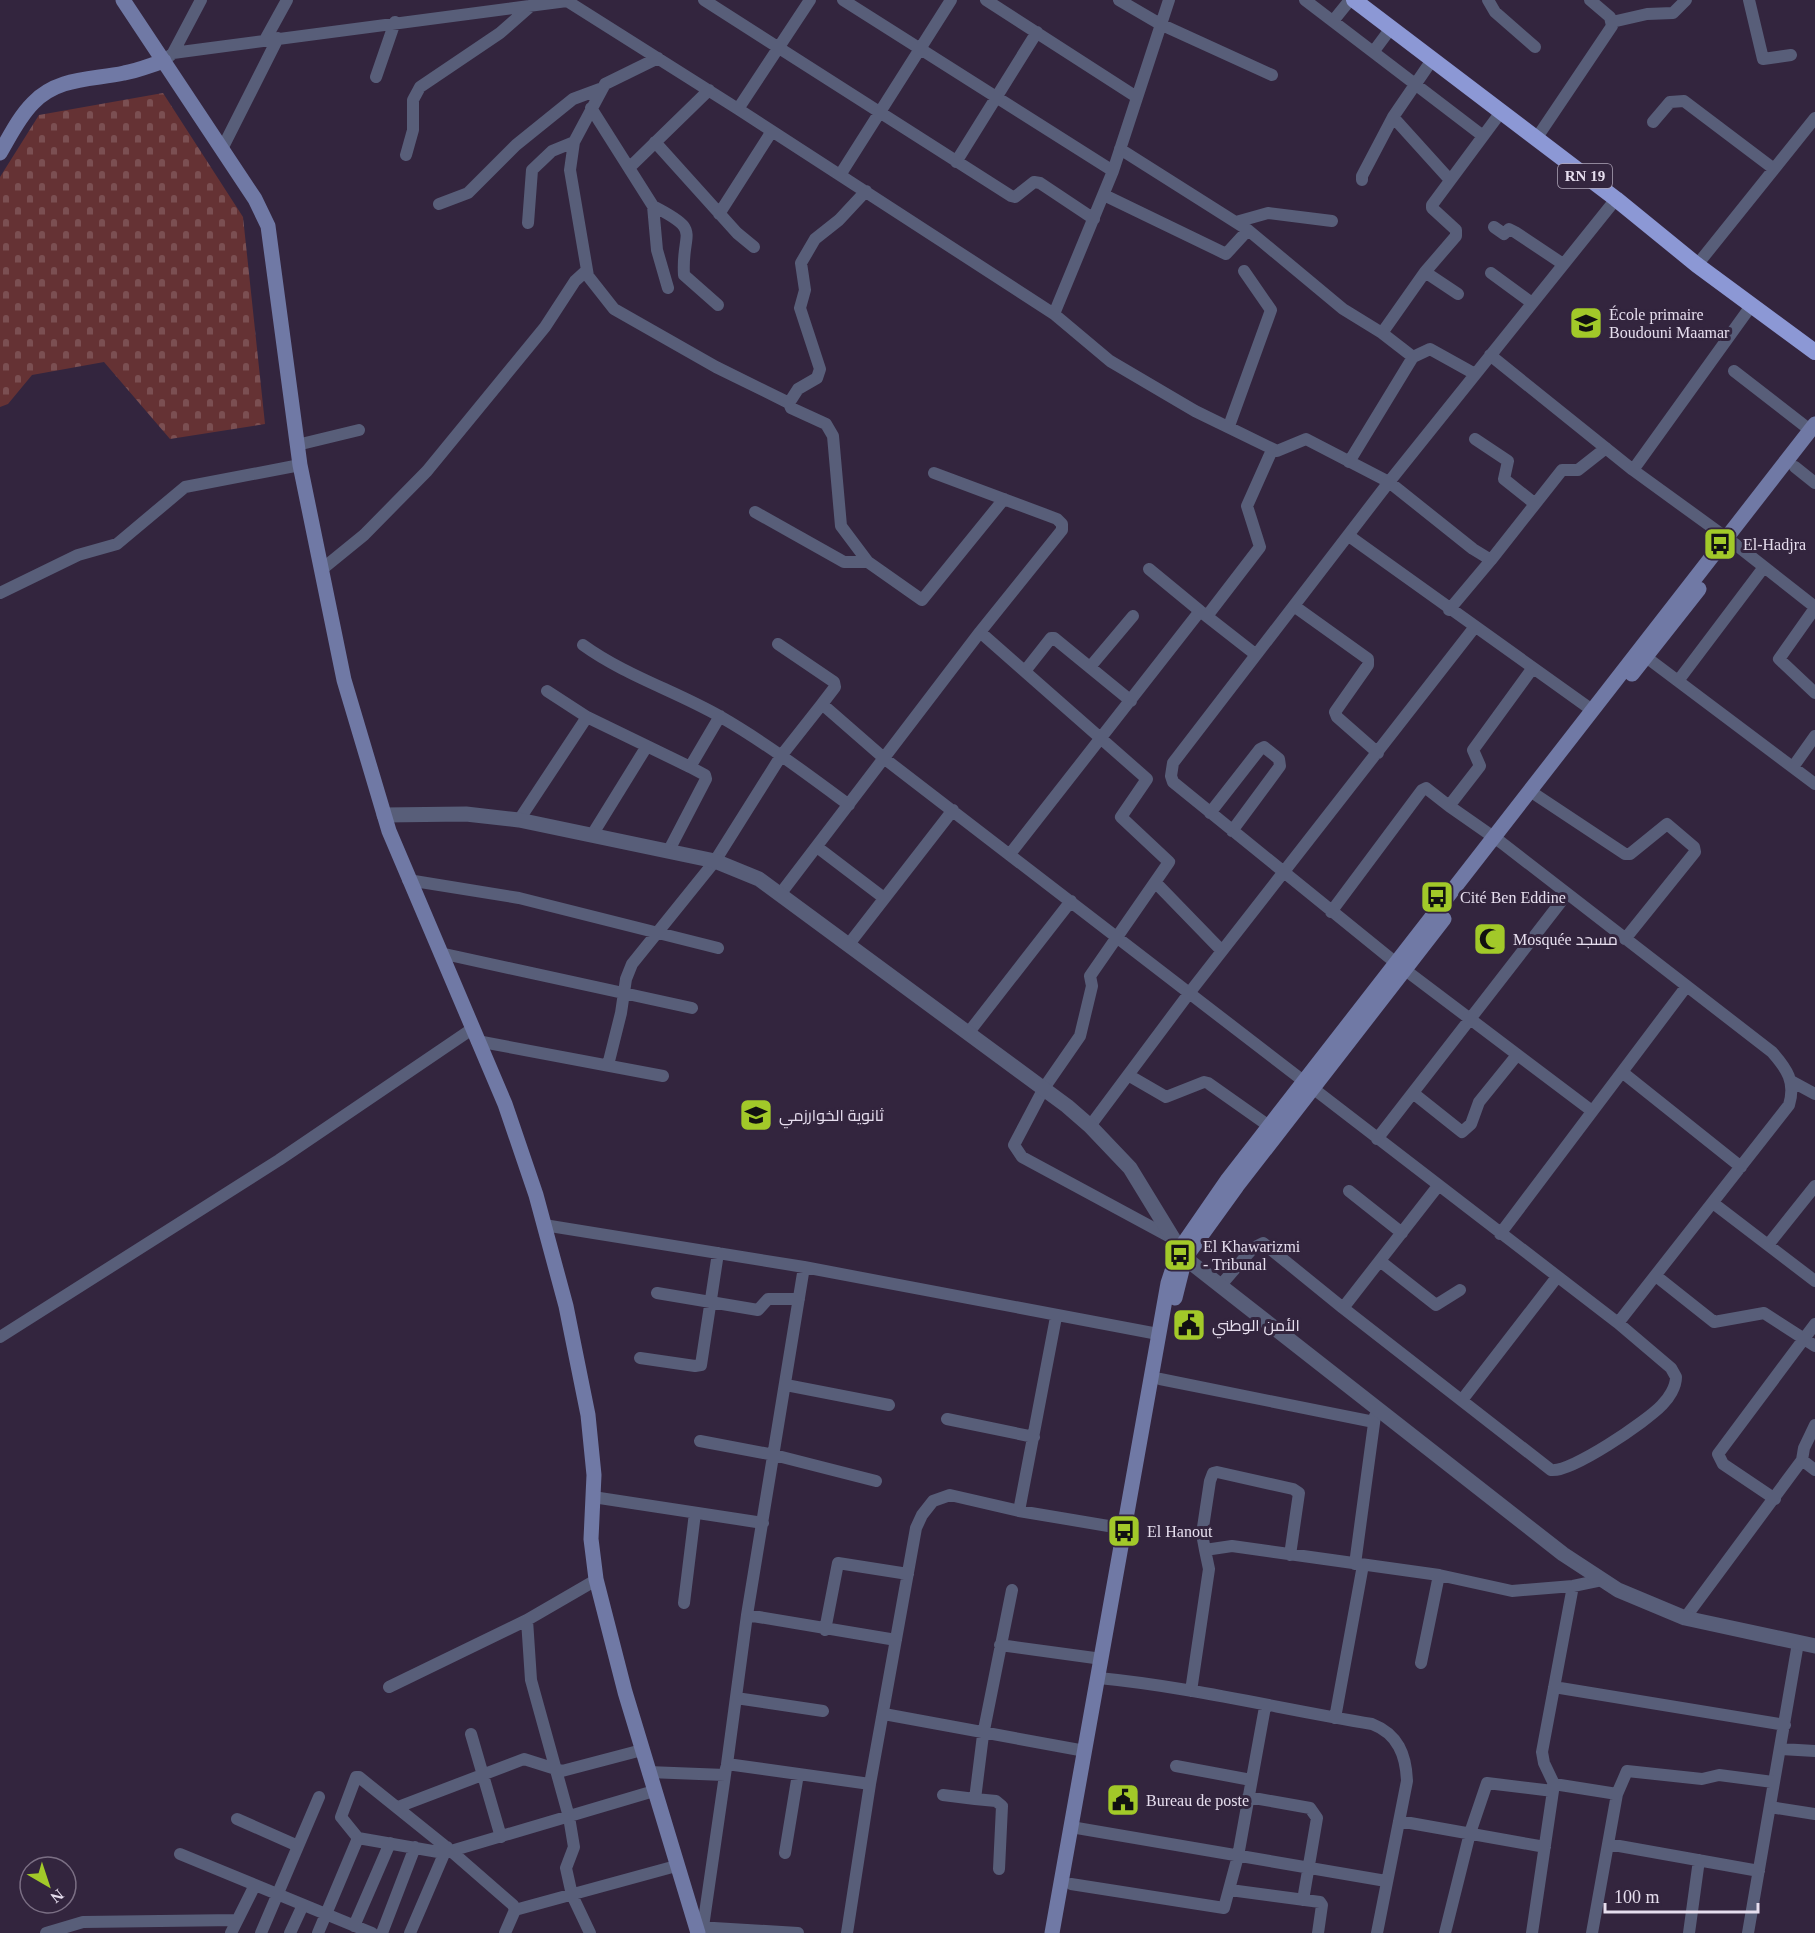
<svg xmlns="http://www.w3.org/2000/svg" width="1815" height="1933" viewBox="0 0 1815 1933" font-family="'Times New Roman',Cairo,serif">
<style>
.cemetery{fill:url(#cemetery-stones)}
.lines{fill:none;stroke-linecap:round;stroke-linejoin:round}
.minor{stroke:#585e79;stroke-width:12}
.tertiary{stroke:#585e79;stroke-width:15}
.secondary{stroke:#7079a5;stroke-width:15}
.trunk{stroke:#8c98d5;stroke-width:16}
.labels{text-anchor:middle;dominant-baseline:central;stroke-width:6;stroke-linejoin:round;paint-order:stroke}
.shield{fill:#33253e;stroke:#b0a6b9;stroke-width:1.5}
.shield-label{font-size:15px;font-weight:bold;fill:#e6deee}
.poi-label{font-size:16px;fill:#e6deee;stroke:#33253e;text-anchor:start}
</style>
<defs>
<pattern id="cemetery-stones" width="16" height="16" patternUnits="userSpaceOnUse" patternTransform="scale(1.5)"><rect width="16" height="16" fill="#653234"/><path d="M2 7V4a2 2 0 0 1 4 0v3zM10 15v-3a2 2 0 0 1 4 0v3z" fill="#7b4f52"/></pattern>
</defs>
<rect width="100%" height="100%" fill="#33253e"/>
<path class="cemetery" d="M163,93L243,217L265,424L170,439L104,362L32,375L8,404L0,407V177L39,115Z"/>
<g class="lines">
<path class="minor" d="M704,0L1011,196L1015,197L1034,182L1040,183L1094,219
M843,0L1113,171
M986,0L1135,96
M1119,0L1160,24L1272,75
M1169,0L1113,171L1054,314L1110,361L1195,411L1277,451L1306,439L1389,482L1473,549L1491,560L1449,610
M1305,0L1483,136
M1488,0L1495,12L1535,47
M1749,0L1763,59L1791,55
M1333,21L1350,0
M1612,22L1647,14L1673,13L1686,0
M265,40L287,0
M1374,51L1391,28
M173,53L201,0
M658,58L605,84L574,142L570,170L588,276L614,309L716,367L789,403
M1432,60L1393,117L1450,180
M164,61L173,53L567,1L738,109L1054,314
M376,77L395,22
M591,108L653,206L657,250L668,288
M738,109L810,0
M1653,122L1670,102L1684,101L1774,169
M1536,139L1612,26L1610,17L1590,0
M655,142L737,233L754,247
M222,149L278,38
M1120,149L1248,230L1343,309L1382,333
M406,155L413,130V100L420,87L500,33L533,4
M956,162L1037,32
M630,167L709,90
M840,175L951,0
M1362,180V176L1393,117
M866,191L839,220L815,239L801,263L805,290L800,308L820,369L817,378L798,389L789,403L791,408L826,424L833,436L841,526L868,562L922,600L1004,499
M1104,195L1226,254L1248,230
M439,204L468,193L516,145L573,99L600,89
M653,206C704,232 681,230 684,275L718,305
M719,214L772,131
M1236,222L1268,213L1332,221
M528,223L532,170L552,151L574,142
M1494,227L1504,234L1509,229L1515,232L1563,264
M1697,265L1815,118
M1425,272L1458,294
M1491,273L1532,303
M1490,355L1633,470L1735,544L1815,607
M1413,357L1382,333L1425,272L1456,236V230L1432,208V205L1501,112
M1734,371L1810,430
M1229,426L1271,310L1244,271
M1475,439L1508,461L1504,479L1534,503
M297,445L359,430
M1349,462L1413,357L1430,349L1475,374
M1795,467L1815,483
M1633,470L1751,306
M755,512L844,562H868
M1349,536L1592,710
M1491,560L1562,470H1578L1606,448
M1149,569L1200,611
M321,570L364,535L427,471L545,327L575,281L586,271
M0,593L78,555L117,544L185,487L300,465
M1294,606L1368,659V665L1335,712L1337,717L1378,753
M1815,608L1779,659L1815,693
M1207,616L1260,547L1247,506L1272,450
M980,632L1147,779L1121,817L1169,862L1090,976L1092,986L1080,1036L1044,1088L1014,1145L1022,1157L1172,1238
M778,644L834,682L835,687L822,704
M583,645C626,676 676,691 721,717C766,743 807,774 849,805
M1638,651L1815,784
M1090,667L1133,616
M1025,671L1051,638H1054L1131,701
M1678,681L1764,567
M547,691L587,717
M1793,767L1815,736
M1530,791L1625,854H1630L1667,824L1694,847L1695,852L1625,939
M1210,813L1260,749L1264,747L1279,759L1280,766L1232,831
M519,820L587,717L690,767L720,716
M592,835L647,746
M817,847L884,898
M668,852L706,779L705,775L690,767
M1010,854L1200,611L1255,654
M408,880L519,898L718,948
M1156,883L1222,951
M781,893L980,632L1062,530V524L1057,519L934,473
M1331,912L1422,790L1426,788L1449,806
M849,944L953,810
M440,953L692,1008
M969,1032L1071,901
M477,1041L663,1076
M608,1065L621,1013L626,979L632,964L715,861L781,756L822,704L885,759L1618,1323L1789,1105C1796,1082 1787,1069 1772,1052L1502,843L1449,806L1480,766L1473,750L1532,669
M1622,1072L1741,1167
M1128,1075L1166,1097L1204,1082L1208,1083L1269,1126
M1791,1081L1815,1094
M1413,1093L1462,1132L1471,1124L1479,1102L1517,1055
M1592,1111L1396,963L1173,782L1171,776L1173,763L1389,482L1616,199
M1090,1126L1190,992L1474,628
M1377,1139L1567,894
M1438,1186L1343,1308L1551,1470C1571,1473 1647,1421 1662,1405C1669,1398 1676,1387 1676,1377L1671,1368L1618,1323
M1349,1191L1402,1233
M1713,1203L1815,1281
M544,1225L804,1267L1158,1334
M1500,1234L1686,987
M1768,1245L1815,1186
M1380,1261L1436,1305L1460,1290
M804,1267L747,1615L727,1764L870,1784
M1656,1276L1714,1322L1764,1313L1815,1346
M1220,1286L1253,1248L1263,1243L1343,1308
M657,1293L758,1310L768,1299H799
M0,1337L279,1160L472,1029
M640,1358L695,1366L701,1365L718,1253
M1160,1379L1374,1422
M786,1385L889,1405
M1462,1400L1557,1277
M947,1419L1034,1437
M700,1441L774,1455L876,1481
M1802,1460L1804,1448L1815,1425
M593,1497L763,1523
M1775,1499L1723,1464L1718,1454L1815,1324
M1019,1511L1056,1317
M1205,1550L1202,1534L1210,1481L1213,1473L1217,1472L1293,1489L1299,1493L1290,1555
M1355,1564L1375,1416
M684,1603L695,1513
M747,1615L896,1640
M1685,1618L1802,1460L1815,1470
M825,1630L838,1563L908,1574
M1000,1645L1102,1659
M1421,1663L1439,1575
M1099,1678C1191,1687 1281,1709 1372,1724C1398,1734 1406,1755 1407,1781L1377,1933
M389,1687L527,1620
M1554,1687L1785,1725
M1191,1691L1209,1569L1205,1550L1232,1546L1439,1575L1512,1591L1573,1586L1602,1580
M736,1698L823,1711
M884,1714L1085,1751
M1335,1718L1363,1565
M471,1734L501,1837
M1781,1749L1815,1751
M1176,1766L1251,1780
M648,1772L725,1775L726,1768
M1554,1784L1544,1763L1542,1752L1573,1586
M943,1795L975,1799
M1248,1797L1310,1808L1317,1818L1303,1900
M398,1807L524,1759L562,1771L642,1750
M1770,1807L1815,1814
M237,1819L298,1846
M1399,1821L1545,1847
M1071,1827L1386,1881
M358,1838L341,1817L356,1777H359L451,1851L654,1791
M1608,1844L1759,1871
M451,1851L513,1905L515,1910L505,1933
M785,1853L798,1774
M180,1854L372,1933
M999,1869L1002,1806L996,1801L975,1799L983,1735L1012,1590
M1071,1884L1224,1908L1238,1856L1265,1707
M1230,1890L1320,1902L1322,1905L1318,1933
M515,1910L676,1866
M354,1926L390,1843
M697,1927L798,1933
M703,1927L725,1775
M46,1933L83,1922L237,1920
M231,1933L255,1885
M261,1933L319,1797
M290,1933L303,1905
M318,1933L358,1838L444,1853
M382,1933L415,1847
M410,1933L447,1847
M590,1933L572,1895L566,1868L574,1847L569,1817L531,1680L527,1620L596,1580
M847,1933L870,1784L916,1528L922,1515L933,1501L950,1495L1019,1511L1132,1530
M1445,1933L1470,1833L1487,1783L1553,1791
M1532,1933L1554,1784L1617,1794
M1592,1933L1617,1794L1627,1771L1702,1779L1719,1775L1773,1782
M1689,1933L1699,1860
M1748,1933L1798,1643"/>
<path class="tertiary" d="M384,815L466,814L519,820L715,861L759,879L1067,1106L1090,1126L1130,1168L1185,1258L1563,1554L1618,1590L1685,1618L1815,1646"/>
<path class="secondary" d="M123,0L255,199L268,226L300,465L344,680L389,831L505,1104L536,1195L566,1306L588,1415L594,1475L591,1539L596,1579L625,1692L698,1933
M0,153C10,136 19,117 33,103C58,77 92,80 124,73C137,71 151,65 164,61
M1632,674L1699,589
M1175,1298L1185,1258L1237,1186L1444,919
M1052,1933L1168,1283L1179,1250L1228,1179L1815,424"/>
<path class="trunk" d="M1354,0L1616,199L1697,265L1815,352"/>
</g>
<defs>
<g id="school-square" transform="scale(1.725)"><rect x="-9" y="-9" width="18" height="18" rx="4" fill="#a2c929" stroke="#33253e"/><path d="M0-5L7-2L0 1L-7-2ZM-4 1L0 2.5L4 1V4Q0 6-4 4Z" fill="#111"/></g>
<g id="bus-square" transform="scale(1.725)"><rect x="-9" y="-9" width="18" height="18" rx="4" fill="#a2c929" stroke="#33253e"/><path d="M-5-6H5V4H4V6H2V4H-2V6H-4V4H-5ZM-3.5-4V0h7V-4ZM-3.5 1.2v1.5H-2V1.2ZM2 1.2v1.5H3.5V1.2Z" fill="#111"/></g>
<g id="mosque-square" transform="scale(1.725)"><rect x="-9" y="-9" width="18" height="18" rx="4" fill="#a2c929" stroke="#33253e"/><path d="M3.5-4.9A6 6 0 1 0 3.5 4.9A5 5 0 1 1 3.5-4.9Z" fill="#111"/></g>
<g id="civic-square" transform="scale(1.725)"><rect x="-9" y="-9" width="18" height="18" rx="4" fill="#a2c929" stroke="#33253e"/><path d="M-.6-6.5H3V-4.5H.6V-3L4-1V1h2V6H-6V1h2V-1L-.6-3ZM-1.2 2.5V6h2.4V2.5Z" fill="#111"/></g>
</defs>
<g fill-rule="evenodd">
<use href="#school-square" x="1586" y="323"/>
<use href="#bus-square" x="1720" y="544"/>
<use href="#bus-square" x="1437" y="897"/>
<use href="#mosque-square" x="1490" y="939"/>
<use href="#school-square" x="756" y="1115"/>
<use href="#bus-square" x="1180" y="1255"/>
<use href="#civic-square" x="1189" y="1325"/>
<use href="#bus-square" x="1124" y="1531"/>
<use href="#civic-square" x="1123" y="1800"/>
</g>
<g class="labels">
<rect class="shield" x="1558" y="164" width="54" height="24" rx="4.5"/>
<g class="shield-label">
<text x="1585" y="176">RN 19</text>
</g>
<g class="poi-label">
<text x="1609" y="314">École primaire<tspan x="1609" dy="18">Boudouni Maamar</tspan></text>
<text x="1743" y="544">El-Hadjra</text>
<text x="1460" y="897">Cité Ben Eddine</text>
<text x="1513" y="939">Mosquée مسجد</text>
<text x="779" y="1115">ثانوية الخوارزمي</text>
<text x="1203" y="1246">El Khawarizmi<tspan x="1203" dy="18">- Tribunal</tspan></text>
<text x="1212" y="1325">الأمن الوطني</text>
<text x="1147" y="1531">El Hanout</text>
<text x="1146" y="1800">Bureau de poste</text>
</g>
</g>
<g transform="translate(48 1885) rotate(141)"><circle r="28" fill="#33253e" stroke="#7b6f84" stroke-width="1.5"/>
<path d="M0-4.5L10 22L0 15L-10 22Z" fill="#a2c929"/>
<text y="-9" font-size="16" font-weight="bold" text-anchor="middle" fill="#e6deee">N</text>
</g>
<path d="M1605 1903v9h153v-9" fill="none" stroke="#e6deee" stroke-width="3"/>
<text x="1614" y="1903" font-size="18" fill="#e6deee" stroke="#33253e" stroke-width="4.5" paint-order="stroke">100 m</text>
</svg>
